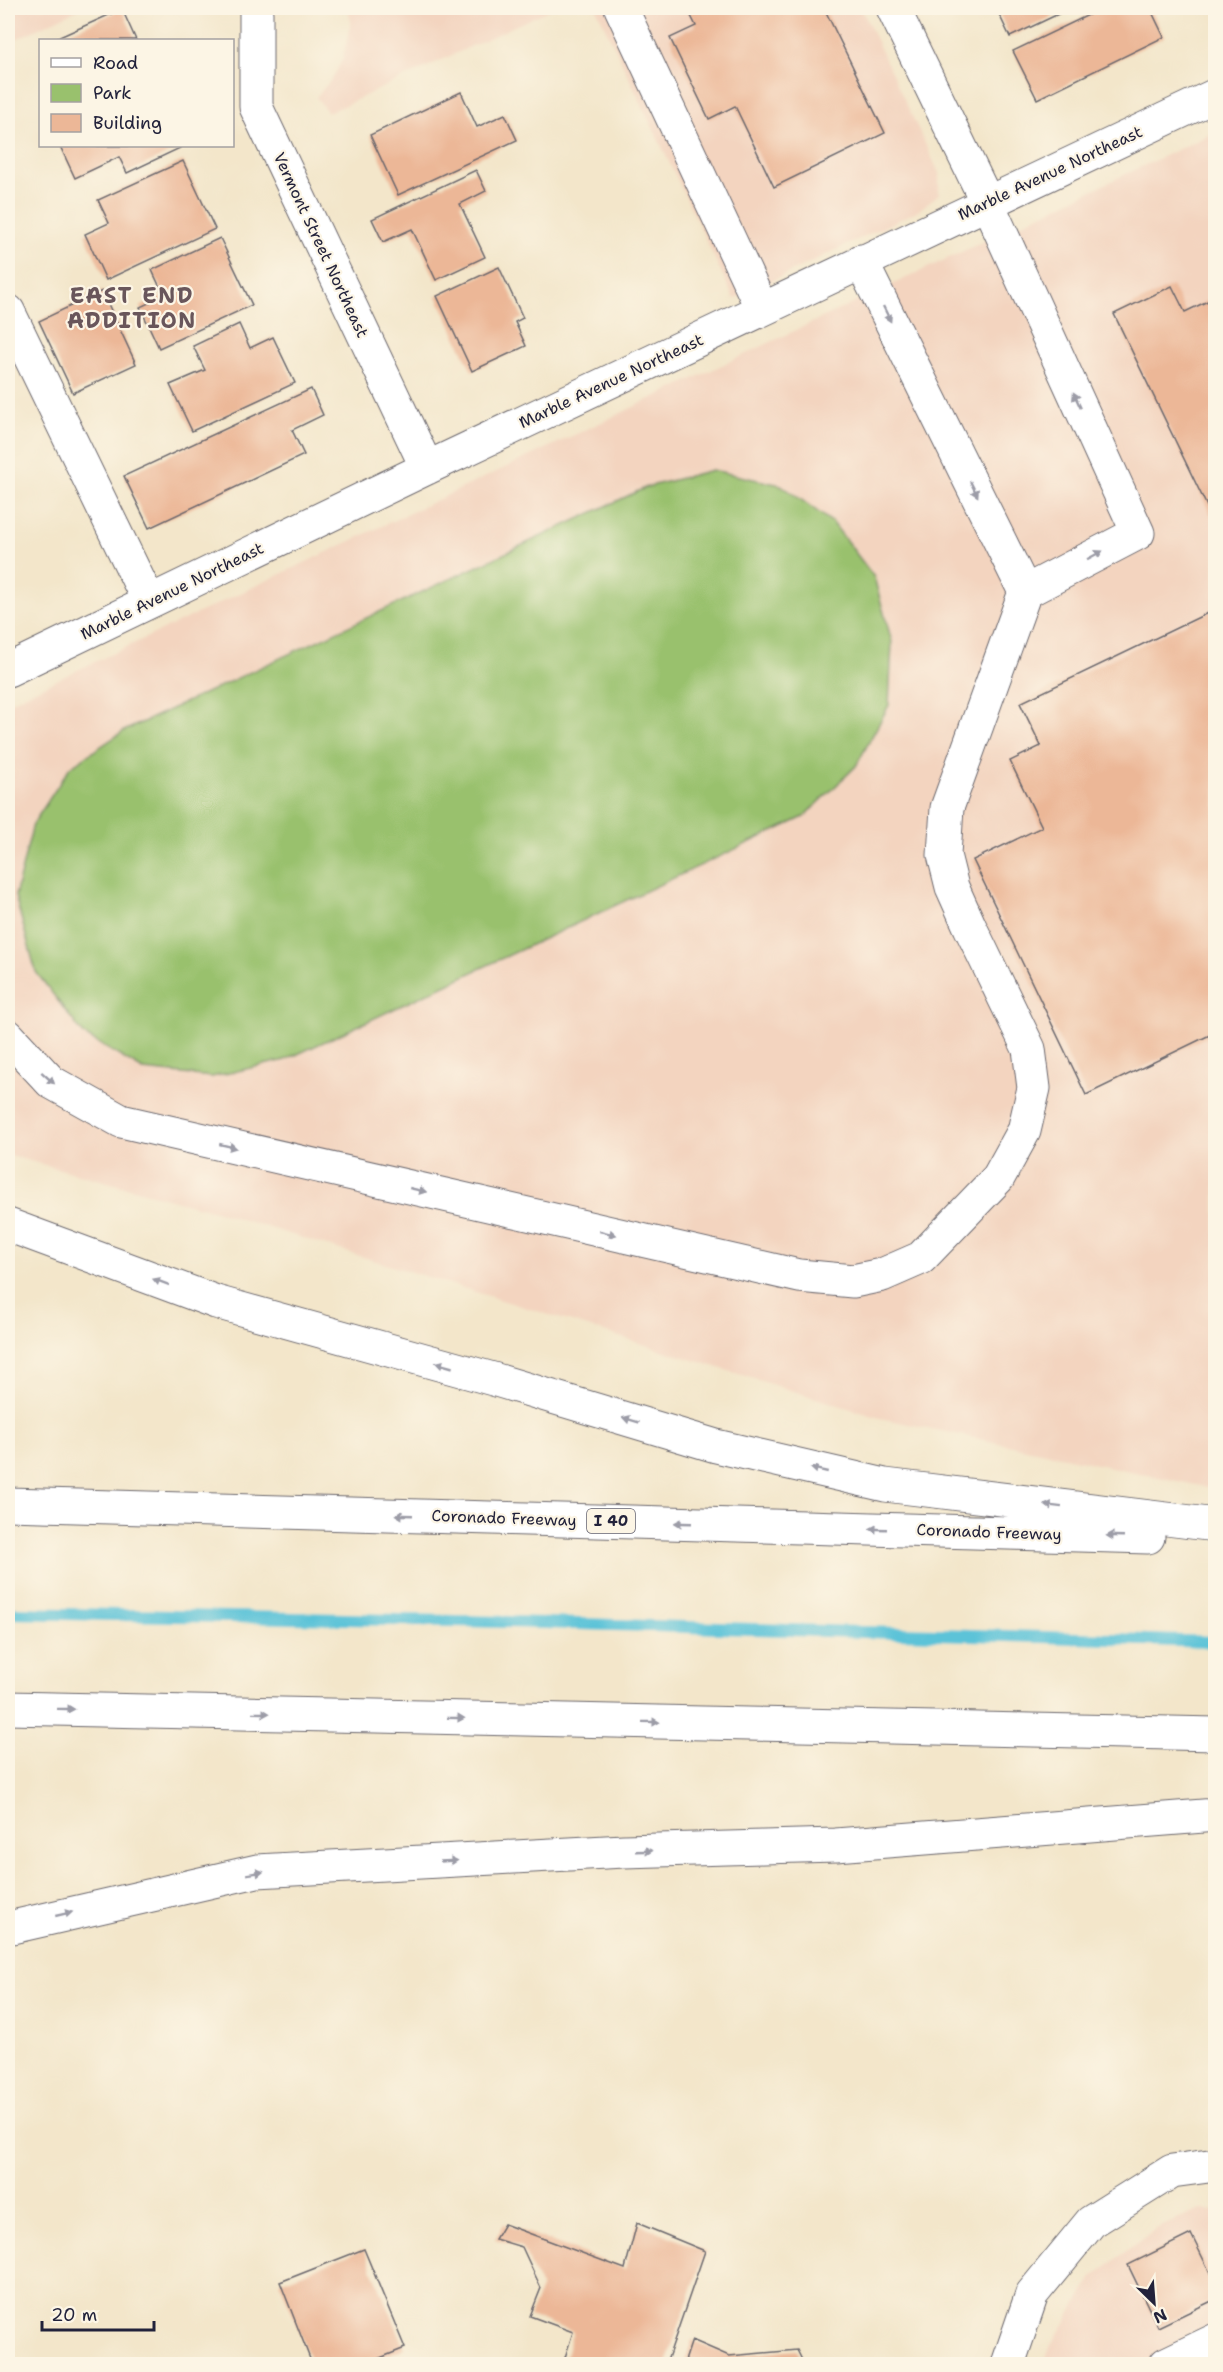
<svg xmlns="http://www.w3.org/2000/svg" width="1223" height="2372" viewBox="0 0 1223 2372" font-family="'Shantell Sans',sans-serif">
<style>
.built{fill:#f3d4bf}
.green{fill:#99c16d;stroke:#5e7254;stroke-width:1.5}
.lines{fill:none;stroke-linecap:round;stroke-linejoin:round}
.stream{stroke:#5bc3d8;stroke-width:12}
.building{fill:#ecb797}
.minor-casing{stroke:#6b676d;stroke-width:35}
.highway-casing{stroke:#6b676d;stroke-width:35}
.minor{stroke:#fff;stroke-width:33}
.highway{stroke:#fff;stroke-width:33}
.oneway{fill:#9c9ca7}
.labels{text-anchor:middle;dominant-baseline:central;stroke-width:4.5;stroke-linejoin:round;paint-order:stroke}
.shield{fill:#fcf5e5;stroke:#63616e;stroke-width:1.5}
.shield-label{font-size:15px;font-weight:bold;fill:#22223b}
.street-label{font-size:16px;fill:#22223b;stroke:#fcf5e5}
.district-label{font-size:22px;font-weight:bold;letter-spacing:1.5px;fill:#69565b;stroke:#fcf5e5}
</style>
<rect width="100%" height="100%" fill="#fcf5e5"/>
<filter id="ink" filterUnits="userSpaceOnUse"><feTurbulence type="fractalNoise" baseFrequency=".0167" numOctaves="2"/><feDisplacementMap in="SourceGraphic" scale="12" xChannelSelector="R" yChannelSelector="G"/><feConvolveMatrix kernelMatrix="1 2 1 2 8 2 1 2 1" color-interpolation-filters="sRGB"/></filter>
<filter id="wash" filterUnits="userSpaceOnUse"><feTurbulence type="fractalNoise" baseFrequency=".008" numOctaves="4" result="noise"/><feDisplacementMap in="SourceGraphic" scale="24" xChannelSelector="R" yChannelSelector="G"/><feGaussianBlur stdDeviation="1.35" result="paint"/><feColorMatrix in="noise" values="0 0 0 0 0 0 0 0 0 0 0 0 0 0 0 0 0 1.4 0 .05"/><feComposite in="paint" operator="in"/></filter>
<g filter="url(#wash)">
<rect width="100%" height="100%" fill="#f3e6ca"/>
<path class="built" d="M8,8H81L8,43Z
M348,8H553L328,113L316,97L333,78L343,58L351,22Z
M596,8H861L939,173V194L919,210L734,299Z
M1215,132V1489L880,1418L222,1213L8,1155V703Z
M1201,2210L1215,2211V2364H1043L1048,2350L1094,2276L1155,2229Z"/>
<path class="green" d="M712,470L781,485L833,523L874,577L892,642L889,705L856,766L804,817L285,1060L212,1077L143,1070L84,1035L36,972L15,896L33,824L70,767L124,731L647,487Z"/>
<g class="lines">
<path class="stream" d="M8,1613L510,1622L1216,1642"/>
</g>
<g id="blocks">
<path class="building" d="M687,8H824L885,133L774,187L735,106L709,119L670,38L696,26Z
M996,8H1071L1010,37Z
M1103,8H1150L1164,37L1037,99L1013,51Z
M122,9L136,40H53Z
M461,92L477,127L505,114L517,140L398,195L370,135Z
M60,146H179L180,148L127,173L119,157L75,178Z
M183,161L215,229L106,280L85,234L109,223L98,200Z
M476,170L486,191L460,204L485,257L436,280L412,229L383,242L372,219Z
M220,238L252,305L159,348L140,307L164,296L152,270Z
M499,267L523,318L515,322L526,346L472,371L437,296Z
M1172,286L1185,312L1216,297V525L1114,314Z
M102,291L136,364L73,393L39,321Z
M239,324L250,348L273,337L295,383L192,431L170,385L205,370L193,346Z
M311,389L323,415L292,430L304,455L149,528L124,476Z
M1216,609V1032L1086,1095L973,860L1042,827L1010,761L1041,746L1020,703Z
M637,2223L705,2251L666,2364H563L573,2332L530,2316L541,2288L522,2247L495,2239L504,2224L625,2269Z
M1191,2234L1216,2285V2299L1158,2327L1128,2265Z
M364,2249L405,2348L365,2364H312L280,2282Z
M692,2340L729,2356L797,2350L804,2364H684Z"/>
</g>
</g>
<g filter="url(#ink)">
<use href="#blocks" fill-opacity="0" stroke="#6b676d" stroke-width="1.5"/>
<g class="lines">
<g class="minor-casing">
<path id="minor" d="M621,8L762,309
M256,13V107L427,468
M861,261L1025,592L1138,533L987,202L893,8
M8,311L149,602
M8,670L427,468L1216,95
M8,1036L51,1082L121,1121L799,1276L853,1281L882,1275L921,1258L998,1178L1024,1131L1034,1088L1029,1049L970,927L952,887L944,855L947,808L1025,592
M1008,2364L1032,2294L1091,2222L1172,2171L1216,2165
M1166,2364L1216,2340"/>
</g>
<g class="highway-casing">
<path id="highway" d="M8,1225L216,1302L493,1379L716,1446L885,1485L1216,1525
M8,1504L1148,1537
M8,1708L1216,1734
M8,1928L257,1871L624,1851L836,1845L1216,1815"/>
</g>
<use href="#minor" class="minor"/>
<use href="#highway" class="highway"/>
</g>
<defs><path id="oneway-solid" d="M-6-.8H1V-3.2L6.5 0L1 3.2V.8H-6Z" transform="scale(1.5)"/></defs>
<g class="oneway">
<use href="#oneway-solid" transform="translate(887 314) rotate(64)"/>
<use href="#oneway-solid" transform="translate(1077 400) rotate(-115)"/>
<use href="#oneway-solid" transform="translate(974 489) rotate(64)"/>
<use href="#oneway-solid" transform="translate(1095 555) rotate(-28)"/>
<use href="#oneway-solid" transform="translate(48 1078) rotate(42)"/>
<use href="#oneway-solid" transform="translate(228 1146) rotate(13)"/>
<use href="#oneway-solid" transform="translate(418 1190) rotate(13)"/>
<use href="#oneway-solid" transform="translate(608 1233) rotate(13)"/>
<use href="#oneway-solid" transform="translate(161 1282) rotate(-160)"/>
<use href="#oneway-solid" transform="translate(444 1365) rotate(-164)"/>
<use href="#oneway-solid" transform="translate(631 1420) rotate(-163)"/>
<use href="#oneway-solid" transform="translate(819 1470) rotate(-167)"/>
<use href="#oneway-solid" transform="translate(1053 1506) rotate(-173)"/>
<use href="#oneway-solid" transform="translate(404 1515) rotate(-178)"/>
<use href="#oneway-solid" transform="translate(683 1523) rotate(-178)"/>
<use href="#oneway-solid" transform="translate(878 1529) rotate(-178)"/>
<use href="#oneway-solid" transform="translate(1115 1536) rotate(-178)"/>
<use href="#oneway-solid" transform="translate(66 1709) rotate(1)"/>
<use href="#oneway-solid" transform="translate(261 1713) rotate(1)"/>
<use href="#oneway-solid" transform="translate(456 1718) rotate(1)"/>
<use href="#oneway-solid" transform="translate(651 1722) rotate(1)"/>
<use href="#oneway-solid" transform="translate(644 1851) rotate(-2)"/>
<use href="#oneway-solid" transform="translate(449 1861) rotate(-3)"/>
<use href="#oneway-solid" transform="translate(255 1873) rotate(-9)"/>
<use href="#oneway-solid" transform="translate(64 1914) rotate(-13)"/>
</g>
</g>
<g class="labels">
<rect class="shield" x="587" y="1509" width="48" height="24" rx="4.5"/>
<g class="shield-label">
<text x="611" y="1521">I 40</text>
</g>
<g class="street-label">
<text transform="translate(1050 173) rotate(-25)">Marble Avenue Northeast</text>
<text transform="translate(321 245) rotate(65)">Vermont Street Northeast</text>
<text transform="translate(611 381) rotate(-25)">Marble Avenue Northeast</text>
<text transform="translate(172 591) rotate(-26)">Marble Avenue Northeast</text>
<text transform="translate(504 1518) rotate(2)">Coronado Freeway</text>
<text transform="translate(989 1532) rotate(2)">Coronado Freeway</text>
</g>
<g class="district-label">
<text x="132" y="295">EAST END<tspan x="132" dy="25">ADDITION</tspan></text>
</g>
</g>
<rect width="1223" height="2372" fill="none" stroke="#fcf5e5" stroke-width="30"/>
<rect x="39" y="39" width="195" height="108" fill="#fcf5e5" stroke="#a5a1a1" stroke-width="1.5"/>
<rect x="51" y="58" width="30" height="9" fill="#ffffff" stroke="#a5a1a1" stroke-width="1.5"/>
<text x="93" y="69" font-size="18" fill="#22223b">Road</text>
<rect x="51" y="84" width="30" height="18" fill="#99c16d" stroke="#a5a1a1" stroke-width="1.5"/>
<text x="93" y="99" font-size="18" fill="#22223b">Park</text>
<rect x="51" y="114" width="30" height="18" fill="#ecb797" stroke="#a5a1a1" stroke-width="1.5"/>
<text x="93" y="129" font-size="18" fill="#22223b">Building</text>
<g transform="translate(1154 2303) rotate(155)" stroke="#fcf5e5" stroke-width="4.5" paint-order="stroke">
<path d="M0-4.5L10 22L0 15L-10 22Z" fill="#22223b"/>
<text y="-9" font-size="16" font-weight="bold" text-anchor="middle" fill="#22223b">N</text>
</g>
<path d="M42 2321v9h112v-9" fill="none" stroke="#22223b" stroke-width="3"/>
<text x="51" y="2321" font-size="18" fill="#22223b" stroke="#fcf5e5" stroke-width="4.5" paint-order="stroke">20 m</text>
</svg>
